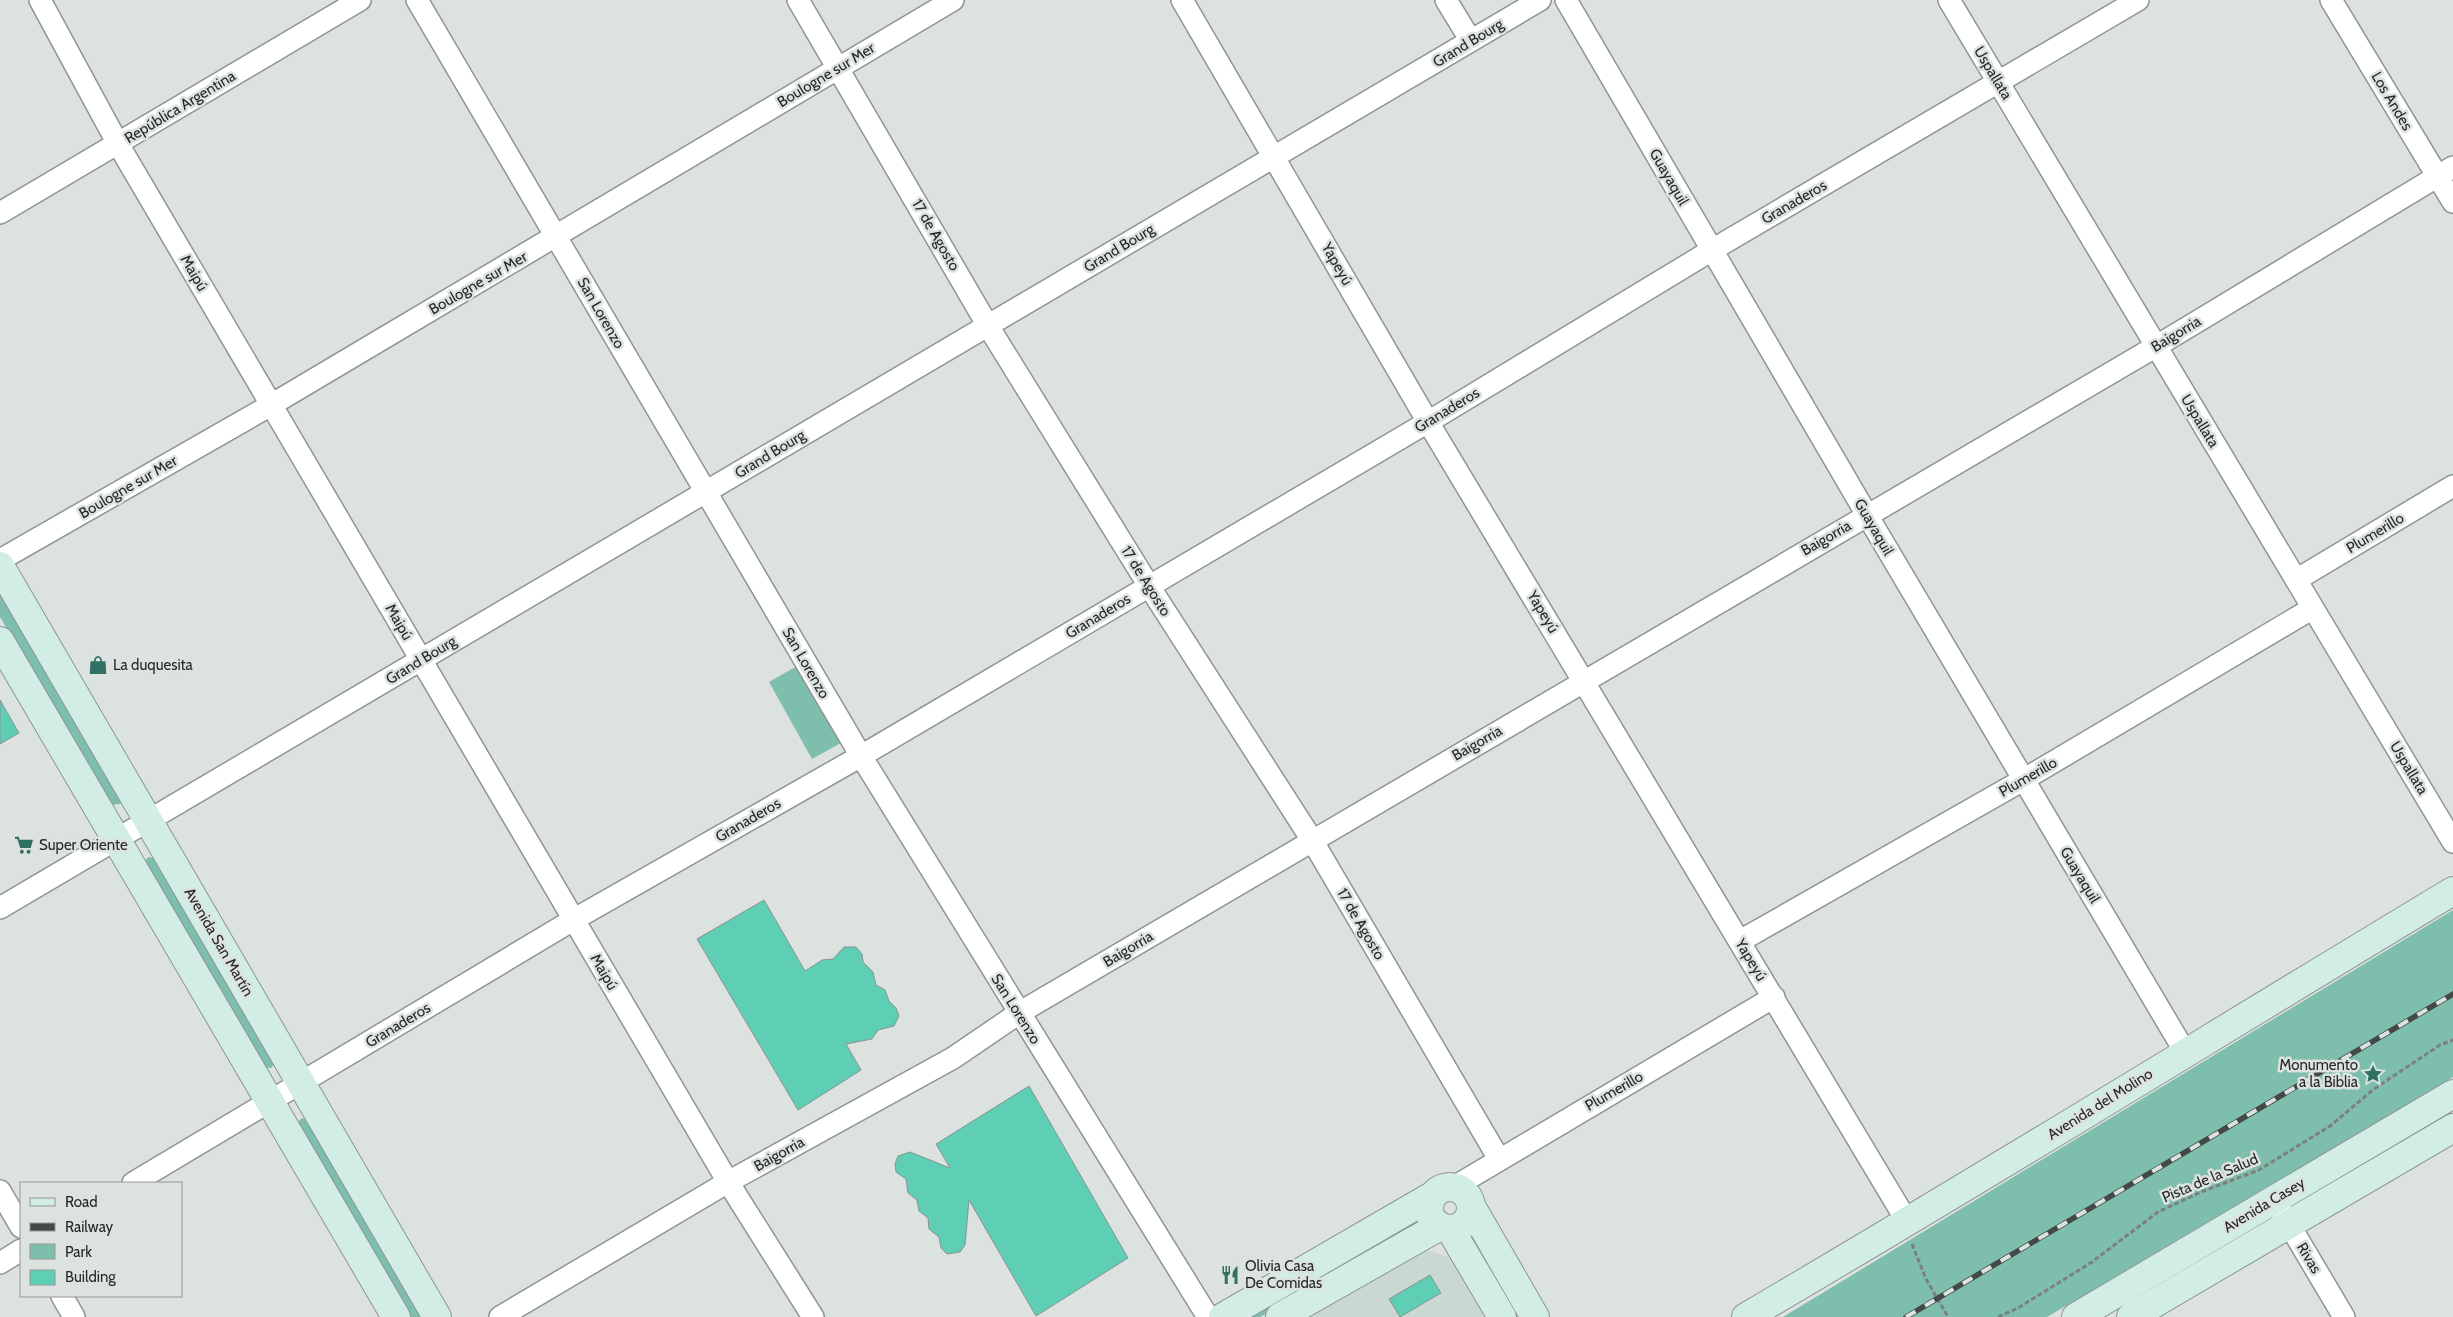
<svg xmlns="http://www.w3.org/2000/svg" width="2453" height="1317" viewBox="0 0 2453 1317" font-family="Cabin,sans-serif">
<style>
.built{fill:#cad8d4}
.green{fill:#7ebead}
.building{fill:#5eceb4;stroke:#8c9290}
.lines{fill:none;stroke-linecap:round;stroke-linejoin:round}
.street-casing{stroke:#8f9593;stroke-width:24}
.secondary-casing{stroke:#8f9593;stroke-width:30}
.path{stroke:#7c807e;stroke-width:3;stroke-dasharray:5 2.5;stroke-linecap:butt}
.street{stroke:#fff;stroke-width:21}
.secondary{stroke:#d2ede6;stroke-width:28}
.rail-casing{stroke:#444847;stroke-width:5.5}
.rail{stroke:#dce2e0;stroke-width:4;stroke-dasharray:11;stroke-linecap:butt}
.labels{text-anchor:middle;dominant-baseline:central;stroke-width:5;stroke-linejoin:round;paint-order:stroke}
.street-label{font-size:15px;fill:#262928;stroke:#dce2e0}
.poi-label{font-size:15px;fill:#262928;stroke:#dce2e0;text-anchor:start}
</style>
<rect width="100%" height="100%" fill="#dce2e0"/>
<path class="built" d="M1430,1251L1454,1259L1490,1317H1308L1418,1252Z"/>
<path class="green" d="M0,596L3,597L122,800L120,804L111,805L0,617Z
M804,662L848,739L812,759L769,682Z
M148,857L155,858L275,1063L271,1068L263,1067L144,863Z
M2453,910V1077L2047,1317H1783Z
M302,1118L306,1119L424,1317H410L298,1128V1122Z
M1417,1218L1420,1223L1419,1228L1260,1317H1244Z"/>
<path class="building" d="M0,700L19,733L0,744Z
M764,900L805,971L822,960L833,959L844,947H856L862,954L863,962L873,972L876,985L885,990L889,1001L896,1008L899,1016L894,1026L878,1030L872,1039L846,1044L861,1070L798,1110L697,939Z
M1029,1086L1128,1258L1036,1316L969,1200L965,1245L960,1252L947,1254L941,1248L939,1237L929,1229L928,1218L919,1211L917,1200L908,1193L906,1179L896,1172L895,1164L898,1156L910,1152L950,1168L936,1144Z
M1430,1275L1441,1293L1400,1317L1389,1299Z"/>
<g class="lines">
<g class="street-casing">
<path id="street" d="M40,0L118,144L728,1182L813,1317
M417,0L861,756L1208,1317
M798,0L988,326L1149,586L1312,840L1499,1159
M1182,0L1428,422L1908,1223
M1446,0L1471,41
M1566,0L1867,515L2185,1052
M1949,0L2453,842
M2331,0L2453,202
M0,213L360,0
M0,560L271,405L953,0
M2296,580L2453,486
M0,908L1540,0
M1740,941L2023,780L2313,608
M133,1183L573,920L861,756L1428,422L1712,250L2138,0
M1454,1187L1774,997
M0,1191L21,1227
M2274,1199L2344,1317
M0,1263L21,1250
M62,1296L74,1317
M500,1317L728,1182L953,1058L1019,1013L2155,347L2453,167"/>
</g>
<g class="secondary-casing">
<path id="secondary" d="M0,566L437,1317
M0,641L396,1317
M1429 1208a21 21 0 1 1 42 0a21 21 0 1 1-42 0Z
M1471,1206L1535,1317
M1450,1229L1502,1317
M1223,1317L1432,1196
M1280,1317L1440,1226
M1746,1317C1984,1178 2217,1033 2453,891
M2076,1317L2453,1094
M2131,1317L2453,1128"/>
</g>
<path class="path" d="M1912,1244L1926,1279L1948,1317
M1998,1317L2018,1308L2092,1262L2158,1212L2201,1192L2259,1170L2330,1126L2374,1089L2440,1045L2453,1040"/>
<use href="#street" class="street"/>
<use href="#secondary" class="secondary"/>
<g class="rail-casing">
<path id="rail" d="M1906,1317L2453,994"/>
</g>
<use href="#rail" class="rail"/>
</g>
<defs>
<g id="shop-bare" transform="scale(1.5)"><path d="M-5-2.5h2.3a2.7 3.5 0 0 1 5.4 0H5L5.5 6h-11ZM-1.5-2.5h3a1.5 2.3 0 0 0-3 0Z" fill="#2f7162" stroke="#dce2e0" stroke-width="2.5" paint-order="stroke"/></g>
<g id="supermarket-bare" transform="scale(1.5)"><path d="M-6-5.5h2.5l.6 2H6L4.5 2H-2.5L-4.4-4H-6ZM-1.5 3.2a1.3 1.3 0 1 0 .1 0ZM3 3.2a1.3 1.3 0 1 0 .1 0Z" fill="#2f7162" stroke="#dce2e0" stroke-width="2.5" paint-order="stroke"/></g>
<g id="sight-bare" transform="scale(1.5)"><path d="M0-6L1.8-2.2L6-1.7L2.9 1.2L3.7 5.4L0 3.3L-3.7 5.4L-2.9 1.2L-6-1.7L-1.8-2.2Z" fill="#2f7162" stroke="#dce2e0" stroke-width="2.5" paint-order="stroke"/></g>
<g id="restaurant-bare" transform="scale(1.5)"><path d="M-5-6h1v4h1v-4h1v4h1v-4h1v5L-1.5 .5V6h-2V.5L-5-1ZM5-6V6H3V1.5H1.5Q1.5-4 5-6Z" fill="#2f7162" stroke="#dce2e0" stroke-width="2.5" paint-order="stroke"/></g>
</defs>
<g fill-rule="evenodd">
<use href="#shop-bare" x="98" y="665"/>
<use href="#supermarket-bare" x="24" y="845"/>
<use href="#sight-bare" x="2373" y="1074"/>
<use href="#restaurant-bare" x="1230" y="1275"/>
</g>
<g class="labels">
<g class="street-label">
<text transform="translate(1468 43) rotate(-31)">Grand Bourg</text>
<text transform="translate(1993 73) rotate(59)">Uspallata</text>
<text transform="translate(826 75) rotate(-31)">Boulogne sur Mer</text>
<text transform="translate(2392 101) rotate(59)">Los Andes</text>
<text transform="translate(180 107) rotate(-31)">República Argentina</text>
<text transform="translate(1669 177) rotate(60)">Guayaquil</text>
<text transform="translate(1794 202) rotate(-30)">Granaderos</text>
<text transform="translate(936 235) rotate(60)">17 de Agosto</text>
<text transform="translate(1119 248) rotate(-31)">Grand Bourg</text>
<text transform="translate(1337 264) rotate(60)">Yapeyú</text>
<text transform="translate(194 273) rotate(60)">Maipú</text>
<text transform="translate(478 283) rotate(-30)">Boulogne sur Mer</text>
<text transform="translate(601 313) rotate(60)">San Lorenzo</text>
<text transform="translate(2176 334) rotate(-31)">Baigorria</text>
<text transform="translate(1447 410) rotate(-31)">Granaderos</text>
<text transform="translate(2200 421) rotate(59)">Uspallata</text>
<text transform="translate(770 454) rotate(-31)">Grand Bourg</text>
<text transform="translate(128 487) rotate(-30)">Boulogne sur Mer</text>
<text transform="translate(1874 527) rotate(60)">Guayaquil</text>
<text transform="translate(2375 533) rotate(-31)">Plumerillo</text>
<text transform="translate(1826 538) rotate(-30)">Baigorria</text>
<text transform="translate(1146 581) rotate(58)">17 de Agosto</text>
<text transform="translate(1543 612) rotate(59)">Yapeyú</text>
<text transform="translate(1098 616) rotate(-31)">Granaderos</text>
<text transform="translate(399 622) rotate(60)">Maipú</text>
<text transform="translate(421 660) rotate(-31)">Grand Bourg</text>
<text transform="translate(806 663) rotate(60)">San Lorenzo</text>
<text transform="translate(1477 743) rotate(-30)">Baigorria</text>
<text transform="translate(2409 768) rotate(59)">Uspallata</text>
<text transform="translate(2028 777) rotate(-30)">Plumerillo</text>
<text transform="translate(748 820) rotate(-30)">Granaderos</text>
<text transform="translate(2080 875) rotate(59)">Guayaquil</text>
<text transform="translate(1361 924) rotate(60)">17 de Agosto</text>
<text transform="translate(219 942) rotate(60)">Avenida San Martín</text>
<text transform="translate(1128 949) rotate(-31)">Baigorria</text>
<text transform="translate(1751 960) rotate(59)">Yapeyú</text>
<text transform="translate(604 972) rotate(60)">Maipú</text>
<text transform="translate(1016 1009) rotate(58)">San Lorenzo</text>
<text transform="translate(398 1025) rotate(-31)">Granaderos</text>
<text transform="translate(1614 1091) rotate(-30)">Plumerillo</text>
<text transform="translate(2100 1104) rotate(-32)">Avenida del Molino</text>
<text transform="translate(779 1154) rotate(-29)">Baigorria</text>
<text transform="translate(2210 1178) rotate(-23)">Pista de la Salud</text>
<text transform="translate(2264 1205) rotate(-31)">Avenida Casey</text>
<text transform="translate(2309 1258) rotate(59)">Rivas</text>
</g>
<g class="poi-label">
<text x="113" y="665">La duquesita</text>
<text x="39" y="845">Super Oriente</text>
<text x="2358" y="1065" text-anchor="end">Monumento<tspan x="2358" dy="17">a la Biblia</tspan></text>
<text x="1245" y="1266">Olivia Casa<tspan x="1245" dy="17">De Comidas</tspan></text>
</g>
</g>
<rect x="20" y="1182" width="162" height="115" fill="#dce2e0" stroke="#939896"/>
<rect x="30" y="1198" width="25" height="8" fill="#d2ede6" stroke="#939896"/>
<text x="65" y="1207" font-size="15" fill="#262928">Road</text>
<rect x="30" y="1223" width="25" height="8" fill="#444847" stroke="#939896"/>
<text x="65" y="1232" font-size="15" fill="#262928">Railway</text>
<rect x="30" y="1244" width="25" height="15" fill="#7ebead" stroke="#939896"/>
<text x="65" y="1257" font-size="15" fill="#262928">Park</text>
<rect x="30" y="1270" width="25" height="15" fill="#5eceb4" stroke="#939896"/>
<text x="65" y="1282" font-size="15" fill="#262928">Building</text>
</svg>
